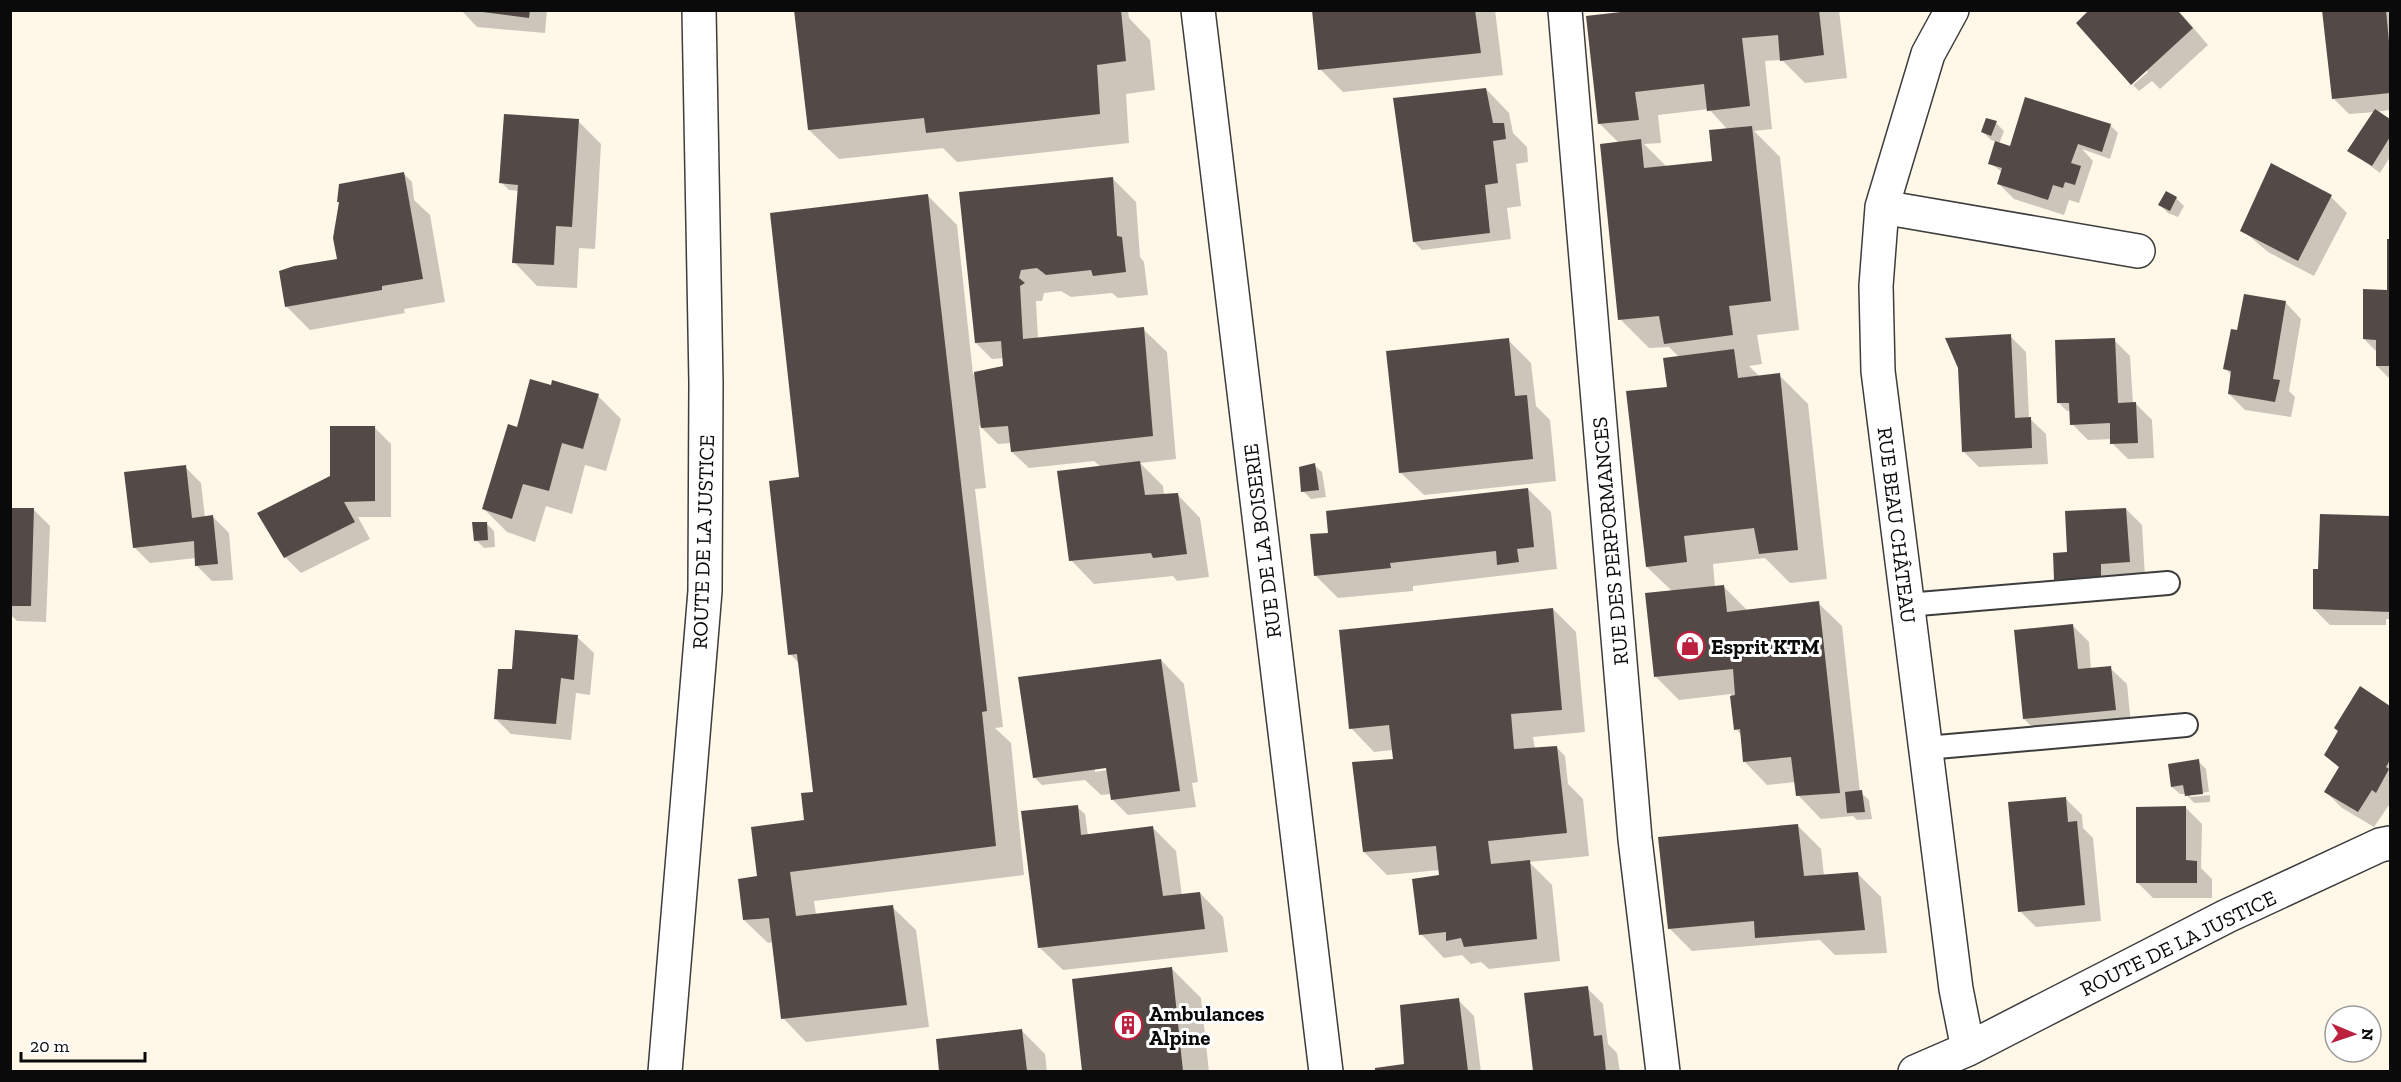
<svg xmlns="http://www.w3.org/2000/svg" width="2401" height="1082" viewBox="0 0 2401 1082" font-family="'Zilla Slab',serif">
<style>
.shadow{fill:#0003;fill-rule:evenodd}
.building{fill:#534a47}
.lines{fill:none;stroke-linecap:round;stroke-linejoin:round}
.service-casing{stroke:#3d3d3d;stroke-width:26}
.minor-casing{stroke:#3d3d3d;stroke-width:36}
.service{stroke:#fff;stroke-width:22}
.minor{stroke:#fff;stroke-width:33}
.labels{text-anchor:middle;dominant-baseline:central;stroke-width:6;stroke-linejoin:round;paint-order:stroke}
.street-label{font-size:21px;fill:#0a0a0a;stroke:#fff}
.poi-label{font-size:21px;font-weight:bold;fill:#0a0a0a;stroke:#fff;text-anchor:start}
</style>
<rect width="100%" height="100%" fill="#fff7e8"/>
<path class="shadow" d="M461,10H547L545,33L477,27Z
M796,10H1128L1129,18L1150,40L1155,90L1126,94L1129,143L957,162L943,148L839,159L809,130Z
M1313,10H1495L1503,75L1343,92L1320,69Z
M1652,10H1839L1847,78L1805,83L1782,60L1765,61L1772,129L1754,131L1780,157L1799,330L1757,335L1762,364L1749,366L1760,377L1779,375L1808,404L1827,579L1790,583L1765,558L1713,564L1715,587L1723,586L1747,610L1818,603L1842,626L1860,792L1869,800L1872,819L1857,820L1853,816L1821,819L1798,795L1796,782L1767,785L1744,761L1742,736L1736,729L1731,694L1679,700L1656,677L1673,592L1647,567L1668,388L1679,357L1669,347L1649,348L1620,319L1619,143L1599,123ZM1709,109L1728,130L1714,163L1667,167L1644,144L1661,143L1658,115Z
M2091,10H2178L2208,45L2160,89L2152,81L2139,91L2133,85L2148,72Z
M2324,10H2390V110L2376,112L2390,121V157L2380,173L2349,150L2375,112L2349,114L2333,98Z
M1486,89L1509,113L1513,133L1527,147L1528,162L1516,164L1521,206L1507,208L1511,239L1422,250L1414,242Z
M578,121L601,144L595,249L579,248L577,288L537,286L514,262L519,191L509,190L501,182Z
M1996,123L2004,131L1999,144L2011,148L2110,125L2118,133L2110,159L2082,149L2093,161L2079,203L2069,200L2064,215L2014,199L1998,183L2002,172L1990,163L1997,142L1991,140L1983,132Z
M2272,165L2331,197L2347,213L2314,276L2268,252L2242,230Z
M404,174L412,182L414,200L430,215L445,302L404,309L405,313L310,330L287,307L339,260Z
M1113,179L1136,202L1140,257L1144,262L1148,295L1118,298L1112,293L1071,297L1061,291L1044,293L1042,301H1036L1038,339L1143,329L1167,352L1176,459L1140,463L1163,486L1164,495L1177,494L1200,518L1209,577L1177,581L1173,576L1094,584L1071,560L1101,467L1094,461L1029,468L1012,452L1011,443L998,444L979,425L986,488L975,489L1003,727L995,728L1011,743L1024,875L814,901L816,915L892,907L916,930L929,1027L806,1042L783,1018L774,942L768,943L744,920L760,877L807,821L814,793L799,663L790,654L800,479L928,196L957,225L973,374L1007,368L1004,358L992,359L976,343L971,283Z
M2176,198L2184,206L2178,217L2168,213L2160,205Z
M2389,240H2390V379L2377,366V352L2364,339L2388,291Z
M2285,302L2301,319L2289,391L2295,397L2291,417L2245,410L2229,394L2232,376L2225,368L2238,331Z
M2010,336L2026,352L2029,418L2046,434L2048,464L1979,467L1963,451L1959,367Z
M1508,340L1531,363L1536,406L1550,420L1556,481L1424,495L1400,472Z
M2114,340L2130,356L2133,404H2136L2152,420L2154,458L2128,459L2112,443V439L2088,440L2072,424L2071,410L2067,411L2059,403Z
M598,396L621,419L606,471L585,465L572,514L546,506L535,542L507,532L484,509L518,428Z
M375,428L391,444V517H358L370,539L301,573L285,557L260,514L331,477Z
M1314,465L1322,472L1326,497L1311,499L1303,491Z
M185,467L201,483L205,518L213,517L229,533L233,580L212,581L196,565V558L150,563L134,547Z
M1528,489L1551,512L1557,569L1413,586V591L1338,598L1315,575Z
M10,509L34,510L50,526L46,622L17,621L10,614Z
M2126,509L2142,525L2145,578L2071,595L2055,579Z
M2321,516L2390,517V619H2386V625H2330L2314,609L2322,570Z
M486,523L494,531L495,547L484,548L476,540Z
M1553,609L1576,632L1585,732L1533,737L1535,749L1557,748L1565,756L1568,784L1583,799L1589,856L1529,862L1552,885L1560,961L1489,969L1481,962L1471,964L1462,955L1444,958L1421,934L1440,877V870L1387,875L1364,852L1395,763L1393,750L1374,752L1351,728Z
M2073,626L2089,642L2091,670L2110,668L2127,684L2131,725L2051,734L2042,725L2032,727L2024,719Z
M577,637L594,653L590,695L576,693L571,740L511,734L495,718Z
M1161,660L1184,684L1198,782L1192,783L1196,807L1128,815L1112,799V794L1101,795L1085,780L1042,785L1034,777ZM1114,766V769L1095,772V769Z
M2360,688L2390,708V806L2389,805L2374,827L2342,808L2326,792L2340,768L2325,755L2340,732Z
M2198,761L2206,769L2209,792L2190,794V797L2210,795V802L2194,803L2186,794H2180L2172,787Z
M2066,799L2082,815L2083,828L2093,838L2101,921L2036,927L2020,911Z
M1077,807L1085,814L1088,836L1152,827L1176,851L1182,896L1200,893L1223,917L1228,952L1063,970L1039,947Z
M2186,808L2202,824L2201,868L2212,879V898H2153L2137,882Z
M1797,825L1821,849L1824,876L1858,874L1881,897L1887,953L1835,955L1820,940L1692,951L1669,928Z
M1172,969L1201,998L1209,1072H1084L1074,981Z
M1587,988L1603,1004L1608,1044L1617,1053L1620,1072H1534L1525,994Z
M1458,1000L1474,1016L1481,1072H1376V1070L1406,1066Z
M1021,1030L1045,1054L1047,1072H941L938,1041Z"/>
<path class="building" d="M467,10H530L529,18Z
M794,10H1121L1126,61L1097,65L1100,114L926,133L924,118L808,130Z
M1312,10H1475L1481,53L1318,70Z
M1638,10H1819L1824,55L1780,61L1778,35L1742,38L1750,106L1707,111L1704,84L1635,92L1639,120L1598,124L1586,16Z
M2089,10H2177L2193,28L2131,85L2076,23Z
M2322,10H2386L2390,52V93L2332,99Z
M1486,88L1493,123H1504L1506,139L1493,141L1498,183L1485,185L1490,233L1413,242L1393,98Z
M2025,97L2111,124L2102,152L2078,144L2071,163L2081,166L2075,185L2065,182L2063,188L2053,185L2048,200L1997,184L2002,168L1988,164L1995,141L2010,146Z
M2375,109L2390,119V137L2372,166L2347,151Z
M504,114L579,119L572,227L556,226L554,265L512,263L518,185L499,183Z
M1986,118L1997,121L1991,136L1981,132Z
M1752,126L1771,301L1729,306L1733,335L1664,344L1659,316L1618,320L1600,144L1641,139L1644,168L1712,161L1709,130Z
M2271,163L2332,195L2298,261L2240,231Z
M404,172L423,279L382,286V290L285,307L279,271L294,266L337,259L333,238L339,202H337L339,184Z
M1113,177L1117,236L1122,237L1126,272L1093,276L1091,270L1046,275L1037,268L1021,270L1019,278L1025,283L1020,286L1023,339L1144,327L1153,436L1011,452L1008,426L981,428L974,372L1003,366L1001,341L975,343L959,192Z
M2166,191L2177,197L2170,211L2158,205Z
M928,194L987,711L982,712L996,846L790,872L796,916L893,905L907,1005L781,1019L769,918L743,920L738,879L757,876L751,827L804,820L801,793L813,792L797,654L788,655L769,481L799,477L770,213Z
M2387,239H2390V366H2376V340L2363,339V289L2387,290Z
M2244,294L2286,301L2273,379L2280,380L2275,402L2228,394L2231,371L2223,369L2231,329L2237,330Z
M2011,334L2015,418L2031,417L2032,448L1962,452L1958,368L1945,338Z
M1509,338L1515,396L1527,395L1533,459L1399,473L1386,351Z
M2115,338L2118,403L2136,402L2138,443L2110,444V423L2070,425L2069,403H2057L2055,340Z
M1734,349L1738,378L1780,373L1798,550L1759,554L1754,528L1684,536L1687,562L1646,567L1626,391L1667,387L1663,358Z
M530,379L551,385L552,380L599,394L583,449L562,443L549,491L523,484L512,519L482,509L508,424L517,427Z
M330,426H375V501L344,502L355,522L284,558L257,513L330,476Z
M1140,461L1145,495L1178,493L1187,554L1153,558L1151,553L1069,561L1057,471Z
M1315,463L1319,490L1301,492L1299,467Z
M186,465L192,518L213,515L218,564L195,566L194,541L133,548L124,472Z
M1528,488L1534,547L1517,549L1519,562L1497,565L1496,551L1390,563L1391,568L1314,576L1310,534L1328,533L1326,511Z
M10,508H34L31,606H10Z
M2126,508L2130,562L2101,564V577L2054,580L2053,553L2067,552L2065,511Z
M2320,514L2390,516V612L2313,609V569H2318Z
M472,522H487L488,540L474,541Z
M1724,585L1727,612L1819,601L1840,793L1796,796L1791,757L1743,762L1740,729L1734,730L1730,696L1735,695L1733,669L1654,677L1645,593Z
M1553,608L1562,710L1511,714L1514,749L1557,746L1567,833L1488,841L1491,864L1530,860L1537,939L1464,947L1461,938L1446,941V932L1419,935L1412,879L1439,875L1436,846L1363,852L1352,762L1393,759L1389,725L1349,729L1339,630Z
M2073,624L2078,669L2111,666L2116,710L2023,719L2014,630Z
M515,630L578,635L574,680L561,678L556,724L494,719L498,669H512Z
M1161,659L1180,791L1111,800L1106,768L1033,778L1018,677Z
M2360,686L2390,706V760L2386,767L2389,769L2376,793L2372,790L2358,812L2324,792L2339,767L2324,755L2338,731L2334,728Z
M2199,759L2203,794L2185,796L2183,785L2171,787L2168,764Z
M1862,790L1865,812L1847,813L1845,792Z
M2066,797L2068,822L2077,821L2085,905L2018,912L2008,802Z
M1078,805L1081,835L1153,826L1163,896L1200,892L1205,929L1038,948L1021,811Z
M2186,806V860L2197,861V883H2136V807Z
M1798,824L1804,876L1858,872L1865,930L1755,938L1754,921L1668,929L1658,837Z
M1172,967L1183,1071H1082L1072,979Z
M1588,986L1594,1036L1602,1035L1606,1071H1533L1524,993Z
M1459,998L1468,1071H1375V1068L1404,1064L1400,1005Z
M1022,1029L1027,1071H939L936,1039Z"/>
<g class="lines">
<g class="service-casing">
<path id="service" d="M1907,605L2168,583
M1926,748L2186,725"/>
</g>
<g class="minor-casing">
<path id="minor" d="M1198,10L1326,1072
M1565,10L1635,839L1663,1072
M1952,10L1928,54L1882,207L1876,286L1878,371L1956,989L1968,1049
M1882,207L2138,251
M665,1072L705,591L706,383L699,10
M1915,1072L1968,1049L2227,916L2380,845L2390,843"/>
</g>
<use href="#service" class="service"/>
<use href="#minor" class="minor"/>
</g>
<defs>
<g id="shop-ring" transform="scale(1.5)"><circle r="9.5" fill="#fff" stroke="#bc203f" stroke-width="1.5"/><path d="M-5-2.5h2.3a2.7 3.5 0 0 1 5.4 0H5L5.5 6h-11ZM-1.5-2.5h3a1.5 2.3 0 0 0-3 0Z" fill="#bc203f"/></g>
<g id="building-ring" transform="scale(1.5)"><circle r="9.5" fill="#fff" stroke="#bc203f" stroke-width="1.5"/><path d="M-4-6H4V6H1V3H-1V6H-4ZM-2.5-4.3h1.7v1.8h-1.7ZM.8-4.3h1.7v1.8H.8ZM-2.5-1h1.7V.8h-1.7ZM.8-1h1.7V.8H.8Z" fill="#bc203f"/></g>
</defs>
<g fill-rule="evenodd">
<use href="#shop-ring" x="1690" y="646"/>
<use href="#building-ring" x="1128" y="1025"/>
</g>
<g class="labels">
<g class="street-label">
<text transform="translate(1897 525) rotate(83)">RUE BEAU CHÂTEAU</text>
<text transform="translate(1262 541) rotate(-97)">RUE DE LA BOISERIE</text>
<text transform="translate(1610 541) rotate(-95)">RUE DES PERFORMANCES</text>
<text transform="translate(703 542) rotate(-88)">ROUTE DE LA JUSTICE</text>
<text transform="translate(2178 943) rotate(-26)">ROUTE DE LA JUSTICE</text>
</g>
<g class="poi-label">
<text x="1711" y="646">Esprit KTM</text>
<text x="1149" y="1013">Ambulances<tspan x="1149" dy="24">Alpine</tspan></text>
</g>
</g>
<rect width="2401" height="1082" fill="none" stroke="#0a0a0a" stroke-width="24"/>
<g transform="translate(2353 1034) rotate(92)"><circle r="28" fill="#ffffff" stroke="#9d9d9d" stroke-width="1.5"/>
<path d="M0-4.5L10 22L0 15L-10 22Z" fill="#bc203f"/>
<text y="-9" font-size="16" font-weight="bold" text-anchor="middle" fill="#0a0a0a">N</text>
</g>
<path d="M21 1052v9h124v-9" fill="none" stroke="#0a0a0a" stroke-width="3"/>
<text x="30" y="1052" font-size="18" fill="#0a0a0a" stroke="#ffffff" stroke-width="4.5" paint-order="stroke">20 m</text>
</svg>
